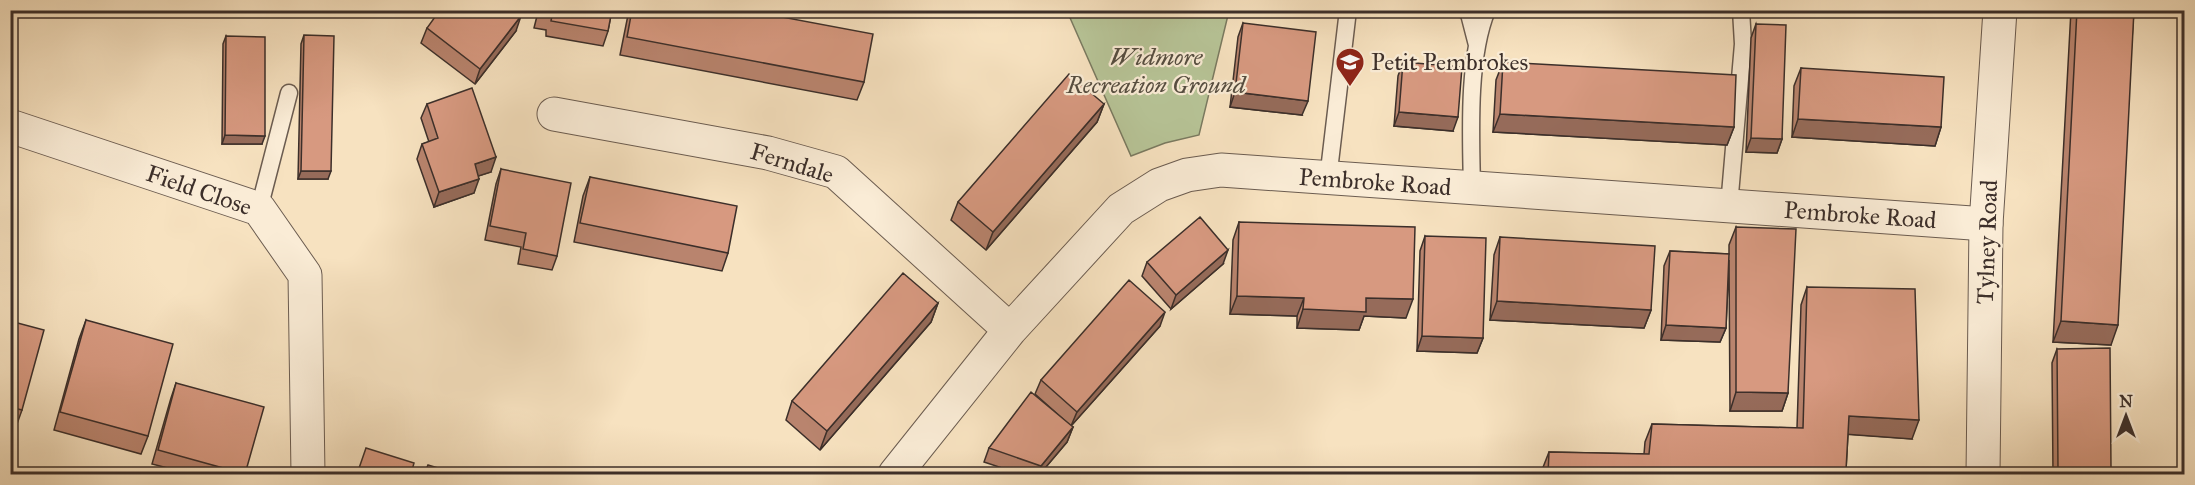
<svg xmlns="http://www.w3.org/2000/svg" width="2195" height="485" viewBox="0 0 2195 485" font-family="'IM FELL Great Primer',serif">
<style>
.green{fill:#b7c497;stroke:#7a7a60;stroke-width:1.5}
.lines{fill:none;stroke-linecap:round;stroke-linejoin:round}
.service-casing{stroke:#6b5c50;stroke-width:19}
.minor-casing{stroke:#6b5c50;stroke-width:35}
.tertiary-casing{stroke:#6b5c50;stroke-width:35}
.service{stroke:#faecd6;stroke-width:16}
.minor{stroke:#faecd6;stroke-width:33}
.tertiary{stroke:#faecd6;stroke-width:33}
.wall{fill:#b9846e;stroke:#3c2f2a;stroke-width:1.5}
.shaded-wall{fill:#966b5a;stroke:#3c2f2a;stroke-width:1.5}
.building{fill:#d79980;stroke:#3c2f2a;stroke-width:1.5}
.labels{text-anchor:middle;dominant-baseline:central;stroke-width:4.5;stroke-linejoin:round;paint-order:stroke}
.park-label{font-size:24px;font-style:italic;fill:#554d40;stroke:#faecd6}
.poi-label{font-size:24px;fill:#3c2f2a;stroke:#faecd6;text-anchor:start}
.street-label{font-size:24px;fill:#3c2f2a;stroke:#faecd6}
</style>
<rect width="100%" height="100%" fill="#f7e2c0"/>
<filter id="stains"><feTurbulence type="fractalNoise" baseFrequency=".00333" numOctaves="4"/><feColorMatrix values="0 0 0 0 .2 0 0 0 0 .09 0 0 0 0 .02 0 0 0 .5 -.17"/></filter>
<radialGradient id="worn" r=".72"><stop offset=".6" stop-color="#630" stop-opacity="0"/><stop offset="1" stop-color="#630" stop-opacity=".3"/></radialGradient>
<path class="green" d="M1067,11H1229L1199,135L1165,143L1131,156Z"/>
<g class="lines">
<g class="service-casing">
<path id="service" d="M1465,10L1469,14L1477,45
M1328,179L1348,10
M1472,189C1471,136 1467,59 1487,10
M1729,206L1743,44L1741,10
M259,209L289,93"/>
</g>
<g class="minor-casing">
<path id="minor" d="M554,114L768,153L836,172L1010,330
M10,126L259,209L305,275L308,474
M895,474L1010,330L1121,209L1159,185L1187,175L1221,170L1986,224"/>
</g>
<g class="tertiary-casing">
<path id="tertiary" d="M1983,474L1986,224L2000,10"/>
</g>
<use href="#service" class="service"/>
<use href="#minor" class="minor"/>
<use href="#tertiary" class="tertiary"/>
</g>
<path class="wall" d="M521,10H612L608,31L603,46L546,36V30L534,28L537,16L520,13Z
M629,10H745L864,82L857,100L620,55Z
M2071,10H2134L2111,345L2053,342Z
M1243,23L1302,115L1230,107L1238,37Z
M1756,24L1782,139L1777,153L1746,152L1751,38Z
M427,28L516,31L475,84L421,43Z
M304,35L328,179H298L301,44Z
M226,36L262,144H222L223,44Z
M1403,62L1453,131L1394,126L1398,76Z
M1503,62L1734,127L1727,145L1493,132L1496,80Z
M1801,68L1941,127L1935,146L1792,137L1794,86Z
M427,104L491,172L478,176L474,193L434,207L417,159L422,144L429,142L421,118Z
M1104,104L1097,122L986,250L951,220L958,202Z
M501,169L557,256L552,270L518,264L521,247L485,240L496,184Z
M590,177L728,253L722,271L574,242L583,196Z
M1239,222L1406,318L1364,316L1359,330L1297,328V316L1230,314L1233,240Z
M1736,227L1788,393L1782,411H1730L1729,260L1726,328L1720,342L1661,340L1664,266L1670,251L1729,254V245Z
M1425,236L1483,338L1477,353L1417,351L1420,251Z
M1500,237L1651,310L1644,328L1490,320L1494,255Z
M1147,262L1223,264L1171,309L1142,276Z
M1807,287L1912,439L1848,434L1846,470L1851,474H1542V470L1549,452L1644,454L1645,442L1652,424L1797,428L1801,305Z
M938,303L931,322L820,450L786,420L792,401Z
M86,320L148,436L141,454L54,430L79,339Z
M10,321L22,410L17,424L10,423Z
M1160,326L1071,426L1035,394L1041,380Z
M2057,349L2111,468L2109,474H2053L2052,363Z
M176,383L245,474H191L152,464L171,398Z
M1073,427L1067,442L1040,474H1020L984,462L989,448Z"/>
<path class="shaded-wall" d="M521,16L516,31L475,84L480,69Z
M1235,92L1308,101L1302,115L1230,107Z
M1104,104L1097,122L986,250L993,232Z
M1399,112L1458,117L1453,131L1394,126Z
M1500,114L1734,127L1727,145L1493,132Z
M1798,119L1941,127L1935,146L1792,137Z
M225,135L265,136L262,144H222Z
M1751,138L1782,139L1777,153L1746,152Z
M496,157L491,172L469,179L475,164Z
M301,171H331L328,179H298Z
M479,179L474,193L434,207L439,192Z
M1228,250L1223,264L1171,309L1176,295Z
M1237,296L1304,298L1297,316L1230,314Z
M1366,298L1413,299L1406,318L1364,316L1359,330L1297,328L1303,309Z
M1497,301L1651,310L1644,328L1490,320Z
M938,303L931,322L820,450L827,431Z
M1165,312L1160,326L1071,426L1077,412Z
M2061,321L2118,325L2111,345L2053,342Z
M1666,325L1726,328L1720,342L1661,340Z
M1422,336L1483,338L1477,353L1417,351Z
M1736,392L1788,393L1782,411H1730Z
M1849,416L1919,420L1912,439L1843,434Z
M1073,427L1067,442L1040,474H1038L1041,466Z
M2111,468L2109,474H2056L2058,469Z"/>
<path class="building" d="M440,10H513L521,16L480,69L427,28Z
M540,10H612L608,31L551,21L552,16L540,14Z
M632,10H745L873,34L864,82L627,37Z
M2077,10H2134L2118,325L2061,321Z
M1243,23L1316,32L1308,101L1235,92Z
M1756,24L1786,25L1782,139L1751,138Z
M304,35L334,36L331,171H301Z
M226,36L265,37V136L225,135Z
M1403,62L1462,67L1458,117L1399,112Z
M1503,62L1736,75L1734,127L1500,114Z
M1801,68L1944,77L1941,127L1798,119Z
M1069,74L1104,104L993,232L958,202Z
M472,88L496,157L475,164L479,179L439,192L422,144L438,138L427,104Z
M501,169L571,183L557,256L523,249L526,233L490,226Z
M590,177L737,206L728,253L580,223Z
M1200,217L1228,250L1176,295L1147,262Z
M1239,222L1415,227L1413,299L1366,298V312L1303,309L1304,298L1237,296Z
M1736,227L1796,229L1788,393L1736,392Z
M1425,236L1486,238L1483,338L1422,336Z
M1500,237L1655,246L1651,310L1497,301Z
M1670,251L1729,254L1726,328L1666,325Z
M903,273L938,303L827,431L792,401Z
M1129,280L1165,312L1077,412L1041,380Z
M1807,287L1915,289L1919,420L1849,416L1846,470L1851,474H1548L1549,452L1649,454L1652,424L1803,428Z
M86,320L173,344L148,436L60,412Z
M10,321L44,330L22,410L10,407Z
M2110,348L2111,468L2058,469L2057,349Z
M176,383L264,407L245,474L158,450Z
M1031,392L1073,427L1041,466L989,448Z
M366,448L414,463L411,474H357Z
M428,465L458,474H424Z"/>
<defs>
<g id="school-pin" transform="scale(1.5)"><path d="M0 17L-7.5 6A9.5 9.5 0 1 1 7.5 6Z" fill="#8f2418" stroke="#faecd6"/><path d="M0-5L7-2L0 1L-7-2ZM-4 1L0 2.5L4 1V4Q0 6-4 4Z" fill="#fff"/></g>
</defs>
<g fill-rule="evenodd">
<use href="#school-pin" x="1350" y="62"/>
</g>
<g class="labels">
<g class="park-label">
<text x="1156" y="57">Widmore<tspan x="1156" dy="28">Recreation Ground</tspan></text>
</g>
<g class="poi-label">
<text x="1371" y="62">Petit Pembrokes</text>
</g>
<g class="street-label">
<text transform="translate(792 163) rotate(17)">Ferndale</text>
<text transform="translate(1375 182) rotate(4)">Pembroke Road</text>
<text transform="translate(199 190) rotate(19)">Field Close</text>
<text transform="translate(1860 215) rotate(4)">Pembroke Road</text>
<text transform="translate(1987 242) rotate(-88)">Tylney Road</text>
</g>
</g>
<rect width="2195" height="485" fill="none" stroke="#f7e2c0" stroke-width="36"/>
<rect x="12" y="12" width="2171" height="461" fill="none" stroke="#3c2f2a" stroke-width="3"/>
<rect x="18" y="18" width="2159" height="449" fill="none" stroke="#3c2f2a" stroke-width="1.5"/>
<g transform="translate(2126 416)" stroke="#faecd6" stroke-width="4.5" paint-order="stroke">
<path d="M0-4.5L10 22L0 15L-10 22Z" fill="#3c2f2a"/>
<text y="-9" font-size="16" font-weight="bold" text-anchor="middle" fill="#3c2f2a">N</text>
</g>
<rect width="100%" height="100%" filter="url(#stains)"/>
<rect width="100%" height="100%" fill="url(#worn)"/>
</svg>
